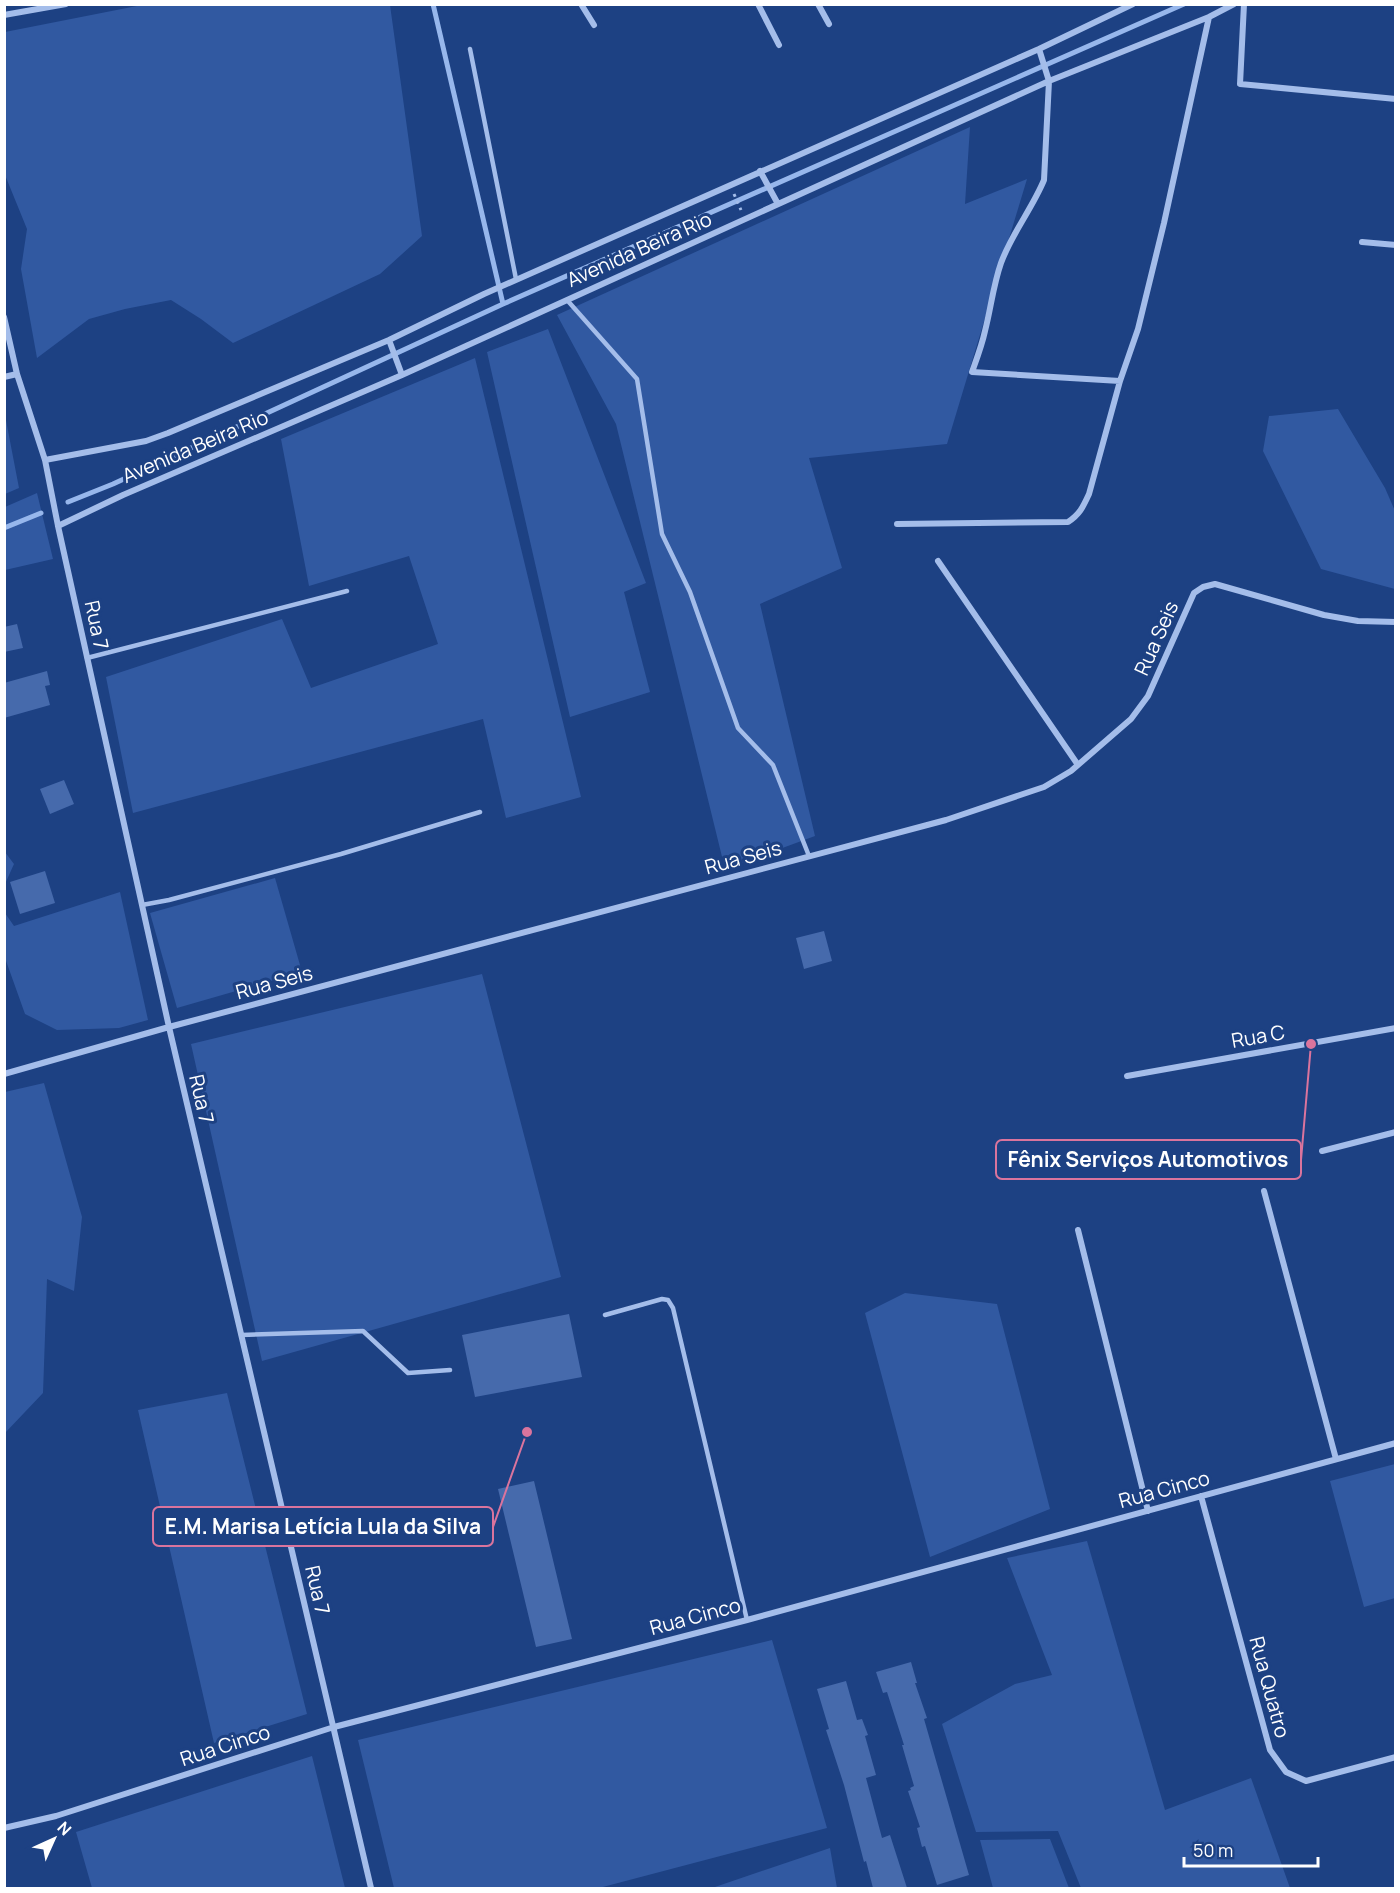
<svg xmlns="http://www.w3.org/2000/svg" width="1400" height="1893" viewBox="0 0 1400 1893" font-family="Manrope,sans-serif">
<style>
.green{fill:#3159a1}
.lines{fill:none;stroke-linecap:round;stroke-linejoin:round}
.stream{stroke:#97b7ec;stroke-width:5}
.building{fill:#466aac}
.path{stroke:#a4bdea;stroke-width:3;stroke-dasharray:3 4.5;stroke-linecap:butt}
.service{stroke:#a4bdea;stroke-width:4.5}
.minor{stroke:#a4bdea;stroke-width:6}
.labels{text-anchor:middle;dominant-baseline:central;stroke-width:6;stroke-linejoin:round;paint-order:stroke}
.street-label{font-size:20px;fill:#fff;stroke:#1d4183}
.leader{fill:none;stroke:#da749d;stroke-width:2}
.callout-dot{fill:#da749d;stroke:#1d4183;stroke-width:2}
.callout{fill:#1d4183;stroke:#da749d;stroke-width:2}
.callout-label{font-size:21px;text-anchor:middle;font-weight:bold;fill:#fff}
</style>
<rect width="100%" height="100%" fill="#1d4183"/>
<path class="green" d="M147,4L390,5L422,236L380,274L233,343L201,319L171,300L125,309L89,319L37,358L21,269L27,229L5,175V32Z
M970,127L965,204L1027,179L947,444L809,458L842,568L760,604L815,836L725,869L616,424L557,315Z
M548,329L646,583L624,592L650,692L570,717L487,352Z
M475,358L581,797L506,818L483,719L133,813L106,677L282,619L311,688L438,644L409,556L309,586L281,439Z
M1338,409L1385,488L1395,511V589L1321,569L1263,451L1269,416Z
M5,415L19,488L5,494H4Z
M37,493L53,559L5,570V507Z
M5,852L14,864L5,884Z
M275,878L302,972L177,1008L150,913Z
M120,892L148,1020L119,1028L57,1030L25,1014L5,958V913L14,926Z
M482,974L561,1277L262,1361L191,1044Z
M44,1083L82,1217L74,1291L47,1279L43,1393L5,1433V1092Z
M905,1293L997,1304L1050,1509L930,1557L865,1313Z
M227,1393L307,1714L214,1743L138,1410Z
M1395,1464V1598L1364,1607L1330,1481Z
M1087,1541L1165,1810L1251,1778L1290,1888H1081L1058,1831L976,1832L942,1724L1015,1684L1052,1675L1007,1558Z
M772,1640L827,1828L599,1888H394L358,1740Z
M312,1756L345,1888H92L76,1832Z
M1050,1839L1069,1888H993L980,1840Z
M830,1848L837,1888H712Z"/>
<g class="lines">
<path class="stream" d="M503,304L1184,4
M68,502L113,484L503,304L433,4
M4,528L41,513"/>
</g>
<path class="building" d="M17,624L23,648L4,652V627Z
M47,671L50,685L45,686L50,705L4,718V683Z
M64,780L74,804L50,814L40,789Z
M45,871L55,903L20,914L10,882Z
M824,931L832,961L804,969L796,938Z
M569,1314L582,1377L475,1397L462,1335Z
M534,1481L572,1639L536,1647L498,1489Z
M911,1662L917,1683H915L927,1718L924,1719L969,1875L937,1885L925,1846L922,1847L917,1828L920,1827L908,1791L911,1790L910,1788L914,1786L902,1745H904L887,1692L883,1693L876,1672Z
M846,1681L857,1720L862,1719L868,1735L865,1736L876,1775L866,1778L882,1838L890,1835L907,1888H873L866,1861L864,1862L844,1785L826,1730L829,1729L817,1689Z"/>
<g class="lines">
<path class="path" d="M734,194L741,210"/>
<path class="service" d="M470,49L516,279
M567,300L637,379L662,534L690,592L738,728L773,765L809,856
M87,658L347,591
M142,905L169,900L341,854L480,812
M605,1315L662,1299L668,1300L673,1308L747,1620
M241,1335L363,1331L408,1373L450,1370"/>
<path class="minor" d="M581,4L594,25
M758,4L779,45
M818,4L829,24
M1244,4L1240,84L1396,99
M4,15L66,4
M1039,49L1049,81L1044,180C1032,209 1012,233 1001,263C993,286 991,308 985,331C982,345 977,358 972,372L1120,381
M760,171L778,204
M1362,242L1396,245
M4,317L17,374L45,460L58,526L169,1027L371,1888
M389,340L402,375
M4,377L17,374
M45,460L146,441L168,433L389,340L484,294L1039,49L1133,4
M897,524L1068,522C1080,514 1083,507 1089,494L1120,381L1138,329L1164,223L1209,17
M58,526L123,495L402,375L1049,81L1209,17L1234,4
M938,561L1078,765
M4,1074L169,1027L946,820L1044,787L1071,771L1131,719L1148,696L1194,593L1203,587L1215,584L1324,615L1358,621L1396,622
M1127,1076L1396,1028
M1322,1151L1396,1132
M1264,1191L1336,1459
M1078,1230L1148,1511
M1201,1496L1270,1750L1286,1772L1306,1781L1396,1757
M4,1828L56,1816L334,1727L747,1620L1396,1443"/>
</g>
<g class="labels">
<g class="street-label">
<text transform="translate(639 249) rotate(-24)">Avenida Beira Rio</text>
<text transform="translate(195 446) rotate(-23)">Avenida Beira Rio</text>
<text transform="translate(97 625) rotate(78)">Rua 7</text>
<text transform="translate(1156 638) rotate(-66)">Rua Seis</text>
<text transform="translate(743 857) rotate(-15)">Rua Seis</text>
<text transform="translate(274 982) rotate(-15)">Rua Seis</text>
<text transform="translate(1258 1036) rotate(-10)">Rua C</text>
<text transform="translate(202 1099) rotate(77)">Rua 7</text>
<text transform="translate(1164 1489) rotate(-15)">Rua Cinco</text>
<text transform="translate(318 1590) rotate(77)">Rua 7</text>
<text transform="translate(695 1616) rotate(-15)">Rua Cinco</text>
<text transform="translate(1270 1687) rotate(75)">Rua Quatro</text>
<text transform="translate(225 1745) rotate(-18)">Rua Cinco</text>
</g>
</g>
<path class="leader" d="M1311 1044L1301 1160M527 1432L493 1527"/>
<g class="callout-dot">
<circle cx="1311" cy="1044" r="6"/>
<circle cx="527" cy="1432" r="6"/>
</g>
<g class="callout">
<rect x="996" y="1140" width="305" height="39" rx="6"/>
<rect x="153" y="1507" width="340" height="39" rx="6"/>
</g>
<g class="callout-label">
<text x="1148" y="1167">Fênix Serviços Automotivos</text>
<text x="323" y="1534">E.M. Marisa Letícia Lula da Silva</text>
</g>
<rect width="1400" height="1893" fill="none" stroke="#ffffff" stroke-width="12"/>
<g transform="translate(54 1839) rotate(45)" stroke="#1d4183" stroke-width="4.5" paint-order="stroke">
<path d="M0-4.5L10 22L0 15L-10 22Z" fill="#ffffff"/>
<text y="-9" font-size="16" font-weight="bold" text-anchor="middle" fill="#ffffff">N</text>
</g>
<path d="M1184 1857v9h134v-9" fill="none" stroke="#ffffff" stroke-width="3"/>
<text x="1193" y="1857" font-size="18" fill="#ffffff" stroke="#1d4183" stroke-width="4.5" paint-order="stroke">50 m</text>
</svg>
